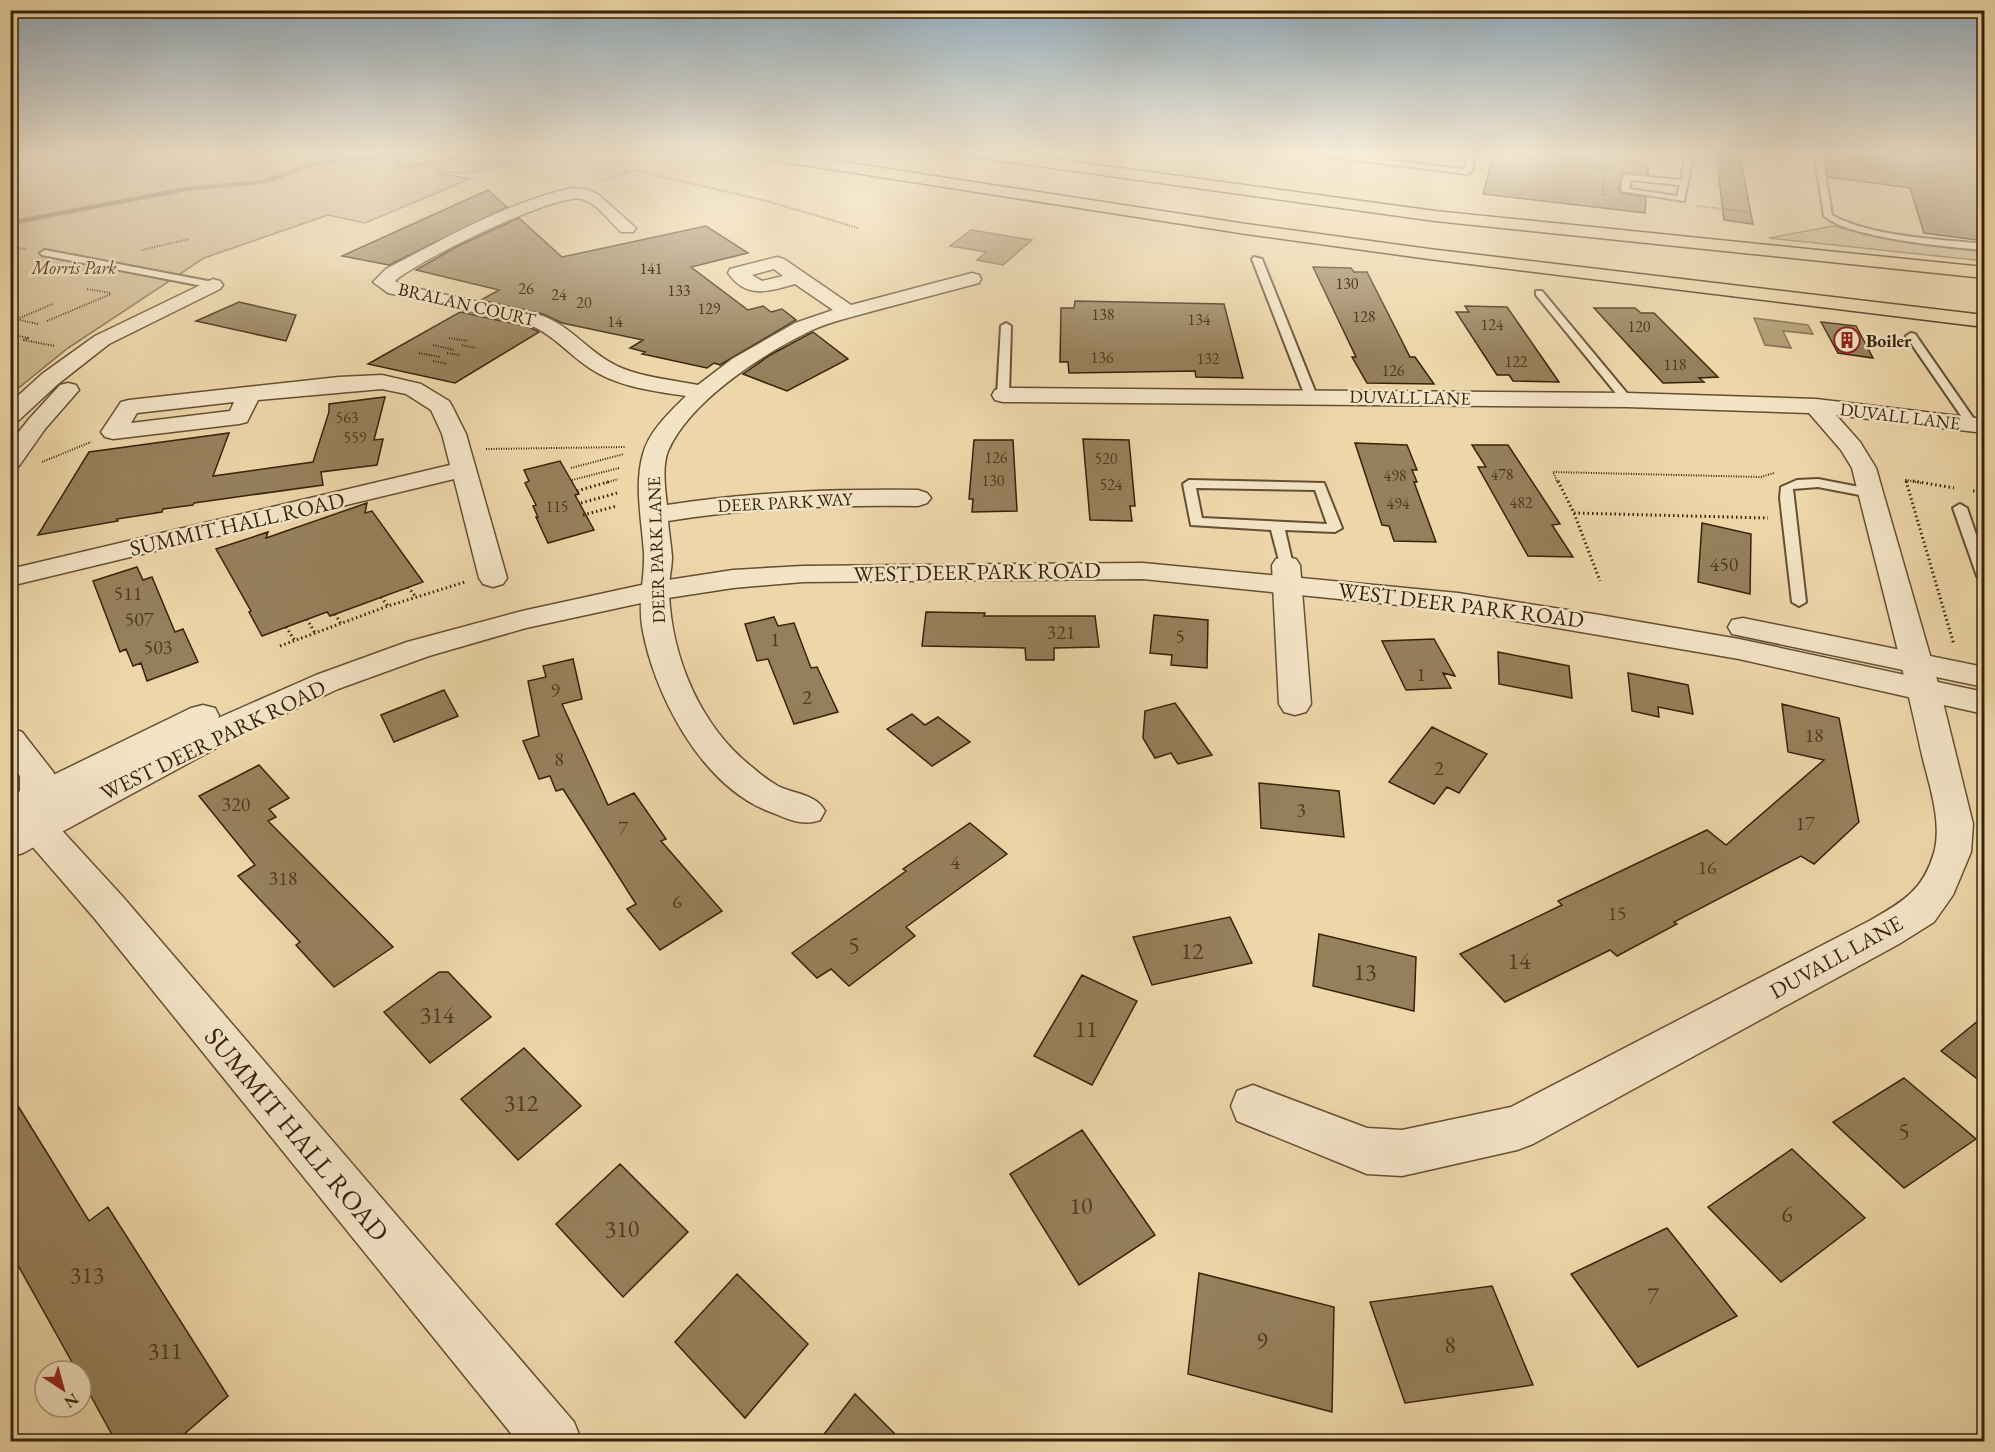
<svg xmlns="http://www.w3.org/2000/svg" width="1995" height="1452" viewBox="0 0 1995 1452" font-family="'EB Garamond',serif">
<style>
.green{fill:#ceb78d;stroke:#836c4c;stroke-width:1.5}
.water{fill:#af9972;stroke:#7f6948;stroke-width:1.5}
.lines{fill:none;stroke-linecap:round;stroke-linejoin:round}
.stream{stroke:#7f6948;stroke-width:4.5}
.building{fill:#96805c;stroke:#38220a;stroke-width:1.5}
.service-casing{stroke:#654f32;stroke-width:4}
.minor-casing{stroke:#654f32;stroke-width:3}
.tertiary-casing{stroke:#654f32;stroke-width:3}
.motorway-casing{stroke:#38220a;stroke-width:3}
.path-far1{stroke:#38220a;stroke-width:2;stroke-dasharray:1 1.5;stroke-linecap:butt}
.path{stroke:#38220a;stroke-width:3;stroke-dasharray:1.5 3;stroke-linecap:butt}
.service{fill:#f3e4c6;fill-rule:evenodd}
.minor{fill:#f3e4c6;fill-rule:evenodd}
.tertiary{fill:#f3e4c6;fill-rule:evenodd}
.motorway{fill:#edd6a8;fill-rule:evenodd}
.labels{text-anchor:middle;dominant-baseline:central;stroke-width:5;stroke-linejoin:round;paint-order:stroke}
.far-number-label{font-size:16px;fill:#503a1e}
.far-park-label{font-size:18px;font-style:italic;fill:#5e472b;stroke:#f3e4c6}
.far-street-label{font-size:18px;fill:#38220a;stroke:#f3e4c6}
.far-poi-label{font-size:18px;font-weight:bold;fill:#38220a;stroke:#f3e4c6;text-anchor:start}
.number-label{font-size:20px;fill:#503a1e}
.street-label{font-size:22px;fill:#38220a;stroke:#f3e4c6}
.near-number-label{font-size:24px;fill:#503a1e}
.near-street-label{font-size:27px;fill:#38220a;stroke:#f3e4c6}
</style>
<rect width="100%" height="100%" fill="#edd6a8"/>
<filter id="stains"><feTurbulence type="fractalNoise" baseFrequency=".00333" numOctaves="4"/><feColorMatrix values="0 0 0 0 .2 0 0 0 0 .09 0 0 0 0 .02 0 0 0 .5 -.17"/></filter>
<radialGradient id="worn" r=".72"><stop offset=".6" stop-color="#630" stop-opacity="0"/><stop offset="1" stop-color="#630" stop-opacity=".3"/></radialGradient>
<path class="green" d="M11,152H538C508,165 473,178 440,171L436,173L470,179L365,223L328,215L204,258L68,348L11,394Z
M1833,226L1868,235L1984,252V261L1769,238Z"/>
<path class="water" d="M971,230L1032,240L1003,265L977,260L986,252L950,246Z
M1754,318L1808,325L1813,334L1783,331L1791,348L1765,345Z"/>
<g class="lines">
<path class="stream" d="M10,223L186,189L261,182L282,176L303,166L319,163L393,156L400,159L397,163L398,167H406L488,152"/>
</g>
<path class="building" d="M1494,152H1590L1648,163V175L1627,173L1622,175L1619,191L1621,193L1646,197L1645,213L1483,194Z
M1716,152H1739L1753,224L1724,220Z
M1824,152H1978L1984,166V241L1924,233L1910,188L1828,177Z
M488,190L507,207L389,265L342,256Z
M519,218L562,257L706,226L748,253L691,267L748,310L763,306L771,312L782,309L796,320L720,365L714,363L707,368L642,354L645,352L630,348L643,340L562,323L543,314L481,300L499,290L416,270L458,246Z
M1313,267L1351,268L1354,272H1367L1410,357H1415L1434,384L1367,383L1352,357H1356Z
M1075,301L1224,304L1243,378L1196,377L1195,371L1069,373L1068,362H1060L1061,308H1074Z
M239,302L296,315L286,341L196,321Z
M1465,306L1507,307L1559,382L1513,381L1509,375H1497L1456,312H1469Z
M1594,308H1635L1641,313H1654L1718,377L1699,378L1704,382L1663,383Z
M460,312L529,327L539,332L455,383L368,364Z
M1821,322L1856,326L1873,358L1838,353Z
M813,332L848,359L787,391L743,374L770,355Z
M385,397L374,440L383,439L377,465L321,472L323,485L194,503L193,505L163,509L162,512L117,519L118,521L38,535L89,452L229,433L213,476L313,462L329,412V404Z
M1083,439L1129,440L1135,506H1130L1132,521L1090,520Z
M974,440H1013L1017,511L972,512L973,499H969Z
M1355,443L1407,445L1417,470H1412L1417,482H1414L1436,542L1394,541L1389,526L1382,525Z
M1472,445H1508L1560,524L1552,525L1573,557L1528,556L1478,467H1486Z
M560,461L579,494L575,495L594,530L548,543L536,517H538L533,506L536,505L525,483L529,481L524,470Z
M367,503L365,513L372,511L423,582L330,616L327,612L262,636L249,612L251,611L216,549L268,532L266,538Z
M1702,523L1751,534L1750,594L1698,582Z
M137,567L143,580L152,577L175,632L183,629L198,662L147,681L141,663L133,666L126,649L120,652L93,581Z
M926,612L985,613L984,616H1095L1099,647L1054,648V660H1026L1025,648L922,646Z
M1154,615L1208,620L1207,668L1171,665L1172,655L1150,653Z
M774,617L778,626L794,623L811,668L817,667L838,712L794,724L768,659L757,661L745,624Z
M1434,639L1455,676L1443,673L1451,688L1406,690L1382,641Z
M1498,652L1569,666L1572,698L1499,684Z
M573,659L582,699L562,704L608,805L634,793L666,839L661,841L722,911L660,950L627,909L636,904L563,789L556,791L550,776L539,779L523,741L539,736L528,681L546,677L543,666Z
M1628,673L1688,685L1693,714L1658,707L1659,717L1632,711Z
M444,690L458,716L394,742L381,715Z
M1175,703L1212,755L1178,764L1171,753L1155,758L1143,738L1145,711Z
M1782,704L1839,718L1859,822L1814,864L1801,856L1674,922L1677,924L1617,956L1610,950L1505,1002L1460,954L1562,905L1558,901L1707,830L1726,845L1824,760L1788,752Z
M912,714L925,725L938,717L970,742L932,766L887,729Z
M1432,727L1487,754L1459,793L1447,787L1434,804L1389,782Z
M259,765L289,798L269,809L276,817L268,821L393,947L334,987L296,945L300,942L238,876L255,865L199,796Z
M1259,783L1339,791L1344,837L1261,828Z
M970,823L1007,854L906,927L915,936L849,986L831,969L817,978L792,953L906,871L903,869Z
M1230,917L1252,963L1152,985L1133,937Z
M1319,934L1416,957L1414,1011L1313,986Z
M439,972H448L491,1017L430,1063L384,1012Z
M1082,975L1137,1001L1092,1085L1034,1056Z
M1984,1016V1084L1941,1051Z
M524,1048L581,1106L518,1160L461,1099Z
M1904,1078L1976,1139L1904,1188L1833,1122Z
M10,1093L89,1221L108,1207L228,1396L175,1442H116L81,1378V1371H77L10,1251Z
M1082,1130L1155,1235L1079,1285L1010,1174Z
M1792,1149L1865,1218L1781,1282L1708,1207Z
M620,1164L688,1232L623,1297L556,1224Z
M1667,1228L1737,1316L1638,1367L1571,1274Z
M1199,1273L1334,1307L1332,1412L1188,1374Z
M737,1274L808,1344L745,1418L675,1342Z
M1492,1286L1533,1385L1405,1403L1370,1302Z
M855,1394L903,1442H818Z"/>
<g class="lines">
<g class="service-casing">
<path id="service" d="M1290,152H1317L1464,169L1469,152H1477L1471,172L1467,174Z
M1686,152H1694L1684,201L1621,191L1623,177L1627,175L1681,180ZM1631,180L1680,185L1677,196L1629,189Z
M1814,152H1822L1832,215C1871,237 1939,239 1984,244V250C1949,247 1849,238 1824,216Z
M45,250L213,282L218,285L213,288L42,255L40,253Z
M1254,257L1262,259L1317,396L1315,398H1307L1305,396L1252,259Z
M1536,291H1542L1631,398V402H1623L1536,295Z
M1006,323L1011,326L1009,395L1003,398L997,395L1001,326Z
M1911,333L1915,334L1976,422V426H1968L1906,336Z
M1818,479L1870,489L1876,493L1870,497L1818,487L1793,489L1806,602L1799,606L1792,602L1780,498L1781,487L1797,480Z
M1189,480L1324,483L1342,528L1335,532L1285,530L1293,565L1286,569L1281,568L1271,530L1191,525L1183,484ZM1196,488L1315,490L1327,524L1202,518Z
M1960,504L1967,508L1984,558V580L1977,576L1953,508Z"/>
</g>
<g class="minor-casing">
<path id="minor" d="M572,188L588,190L599,195L636,228L633,232H621C610,222 597,203 582,199C557,192 417,261 395,281L401,285L543,316C569,326 585,347 608,361C634,377 668,379 698,385L732,359L795,323L833,310L795,284C769,291 747,300 728,273L730,269L777,257L784,259L851,305L972,273L979,275L981,279L979,283C944,292 908,302 873,311C852,317 828,322 808,332C761,355 689,402 668,451C662,466 665,489 667,505C753,492 831,489 918,490L927,493L931,498L927,503L918,506C831,505 755,507 668,521C669,533 671,545 672,557C672,569 668,582 669,594C672,658 700,726 752,767C760,774 769,781 778,786C794,794 816,794 825,811L820,820C800,827 787,818 768,811C701,785 653,693 642,626C638,599 645,577 644,553C642,522 634,485 643,454C649,431 670,412 686,396C654,391 618,387 591,369C569,355 554,335 530,325L388,293L373,282L386,269C446,238 505,203 572,188ZM774,269L783,276L762,281L752,275Z
M213,279L220,281L223,285L220,289L109,344L58,384L18,421L10,423V403L42,374L95,336Z
M382,375L421,384L449,401L452,406L466,434L507,578L503,584L493,587L483,584L479,578L454,479L10,586V569L450,465L442,434L431,410L406,394L382,389L258,400L247,422L239,424L113,439L105,437L101,432L121,402L129,400L339,377ZM234,402L230,411L131,423L137,413Z
M68,383L76,385L79,390L45,429L19,466L10,468V443L29,419L60,385Z
M1003,388L1627,393L1816,399L1984,419V433L1836,415L1860,442L1876,468L1940,690L1973,824L1971,852L1953,895L1934,922L1899,944L1533,1144L1517,1150L1402,1176L1367,1174L1237,1121L1231,1106L1237,1091L1253,1085L1367,1128L1402,1130L1511,1107L1871,920C1902,902 1923,891 1934,853C1943,821 1928,782 1921,751C1901,656 1875,562 1852,468L1841,450L1809,413L1627,407L1003,402L995,400L992,395L995,390Z
M1286,557L1296,559L1300,565L1311,704L1306,712L1295,715L1284,712L1279,704L1272,565L1276,559Z
M10,728L22,732L54,773L56,824L123,897L574,1422L582,1442H518L95,919L25,838L10,830V801L20,804V776L10,764Z"/>
</g>
<g class="tertiary-casing">
<path id="tertiary" d="M1143,563L1458,593L1600,615L1739,639L1984,692V714L1739,659L1458,611L1143,579L803,582L733,588L655,600L526,628L429,656L338,689L244,733L23,853L10,857V826L14,824L10,825V796L191,708L203,705L215,708L219,716L218,718L316,675L407,642L522,611L655,582L733,570L803,566Z
M1743,618L1984,667V687L1732,634L1728,627L1732,620Z"/>
</g>
<g class="motorway-casing">
<path id="motorway" d="M739,152H778L1246,224L1429,249L1984,315V327L1429,259L1246,234L746,156Z
M958,152H1002L1435,211L1984,267V278L1435,221L965,156Z"/>
</g>
<path class="path-far1" d="M1241,152L1275,156
M1979,152L1984,164
M1567,156L1568,159L1586,167L1612,170
M1191,158L1207,157L1211,152
M1659,163L1662,152
M1603,169V195H1606
M603,180L633,170L767,201L858,228
M1697,206L1748,212
M10,247L26,249
M142,250L189,239
M87,289L111,293
M10,318L38,324
M15,320L53,304
M47,321L111,294
M10,334L28,338L24,340L55,346
M449,338L468,341
M433,345L454,350
M462,345L476,348
M419,353L440,357
M447,353L460,355
M433,361L447,364
M486,449L626,447
M42,462L91,442
M571,468L624,454
M572,480L619,468
M606,483L618,479
M1558,483L1553,472L1761,477L1774,473
M1907,483L1906,480L1922,483"/>
<path class="path" d="M1558,481L1574,513L1600,581
M1906,481L1954,645
M1913,481L1954,488
M577,491L611,481
M1973,491H1984
M581,503L617,493
M1574,513L1768,518
M583,515L617,506
M408,587L416,597
M381,597L388,606
M335,614L341,624
M307,619L315,633
M286,627L295,641
M280,646L388,606L465,582"/>
<use href="#service" class="service"/>
<use href="#minor" class="minor"/>
<use href="#tertiary" class="tertiary"/>
<use href="#motorway" class="motorway"/>
</g>
<linearGradient id="sky" x2="0" y2="1"><stop stop-color="#91a9b9"/><stop offset="0.43" stop-color="#f7edd8"/><stop offset="1" stop-color="#f7edd8" stop-opacity="0"/></linearGradient>
<rect width="1995" height="356" fill="url(#sky)"/>
<defs>
<g id="building-ring" transform="scale(1.35)"><circle r="9.5" fill="#f3e4c6" stroke="#8f2418" stroke-width="1.5"/><path d="M-4-6H4V6H1V3H-1V6H-4ZM-2.5-4.3h1.7v1.8h-1.7ZM.8-4.3h1.7v1.8H.8ZM-2.5-1h1.7V.8h-1.7ZM.8-1h1.7V.8H.8Z" fill="#8f2418"/></g>
</defs>
<g fill-rule="evenodd">
<use href="#building-ring" x="1847" y="340"/>
</g>
<g class="labels">
<g class="far-number-label">
<text x="651" y="268">141</text>
<text x="1347" y="283">130</text>
<text x="526" y="288">26</text>
<text x="679" y="290">133</text>
<text x="559" y="294">24</text>
<text x="584" y="302">20</text>
<text x="709" y="308">129</text>
<text x="1103" y="314">138</text>
<text x="1364" y="316">128</text>
<text x="1199" y="319">134</text>
<text x="615" y="321">14</text>
<text x="1492" y="324">124</text>
<text x="1639" y="326">120</text>
<text x="1102" y="357">136</text>
<text x="1208" y="358">132</text>
<text x="1516" y="361">122</text>
<text x="1675" y="364">118</text>
<text x="1393" y="370">126</text>
<text x="347" y="417">563</text>
<text x="355" y="437">559</text>
<text x="996" y="457">126</text>
<text x="1106" y="458">520</text>
<text x="1502" y="474">478</text>
<text x="1395" y="475">498</text>
<text x="993" y="480">130</text>
<text x="1111" y="484">524</text>
<text x="1521" y="502">482</text>
<text x="1398" y="503">494</text>
<text x="557" y="506">115</text>
</g>
<g class="far-park-label">
<text x="74" y="267">Morris Park</text>
</g>
<g class="far-street-label">
<text transform="translate(467 304) rotate(13)">BRALAN COURT</text>
<text transform="translate(1410 397) rotate(1)">DUVALL LANE</text>
<text transform="translate(1900 416) rotate(7)">DUVALL LANE</text>
<text transform="translate(785 502) rotate(-3)">DEER PARK WAY</text>
<text transform="translate(656 550) rotate(-92)">DEER PARK LANE</text>
</g>
<g class="far-poi-label">
<text x="1866" y="340">Boiler</text>
</g>
<g class="number-label">
<text x="1724" y="564">450</text>
<text x="128" y="593">511</text>
<text x="139" y="619">507</text>
<text x="1061" y="632">321</text>
<text x="1180" y="636">5</text>
<text x="775" y="639">1</text>
<text x="158" y="647">503</text>
<text x="1421" y="674">1</text>
<text x="555" y="690">9</text>
<text x="807" y="697">2</text>
<text x="1814" y="735">18</text>
<text x="559" y="759">8</text>
<text x="1439" y="768">2</text>
<text x="236" y="804">320</text>
<text x="1301" y="810">3</text>
<text x="1805" y="823">17</text>
<text x="623" y="828">7</text>
<text x="955" y="862">4</text>
<text x="1707" y="867">16</text>
<text x="283" y="878">318</text>
<text x="677" y="901">6</text>
<text x="1617" y="913">15</text>
</g>
<g class="street-label">
<text transform="translate(237 524) rotate(-13)">SUMMIT HALL ROAD</text>
<text transform="translate(977 572) rotate(-1)">WEST DEER PARK ROAD</text>
<text transform="translate(1461 605) rotate(7)">WEST DEER PARK ROAD</text>
<text transform="translate(213 740) rotate(-26)">WEST DEER PARK ROAD</text>
<text transform="translate(1836 957) rotate(-29)">DUVALL LANE</text>
</g>
<g class="near-number-label">
<text x="854" y="944">5</text>
<text x="1192" y="950">12</text>
<text x="1519" y="960">14</text>
<text x="1365" y="971">13</text>
<text x="437" y="1014">314</text>
<text x="1086" y="1028">11</text>
<text x="521" y="1102">312</text>
<text x="1904" y="1130">5</text>
<text x="1081" y="1205">10</text>
<text x="1787" y="1213">6</text>
<text x="622" y="1228">310</text>
<text x="87" y="1274">313</text>
<text x="1653" y="1295">7</text>
<text x="1262" y="1340">9</text>
<text x="1450" y="1344">8</text>
<text x="165" y="1350">311</text>
</g>
<g class="near-street-label">
<text transform="translate(297 1134) rotate(50)">SUMMIT HALL ROAD</text>
</g>
</g>
<rect width="1995" height="1452" fill="none" stroke="#edd6a8" stroke-width="36"/>
<rect x="12" y="12" width="1971" height="1428" fill="none" stroke="#38220a" stroke-width="3"/>
<rect x="18" y="18" width="1959" height="1416" fill="none" stroke="#38220a" stroke-width="1.5"/>
<g transform="translate(63 1389) rotate(144)"><circle r="28" fill="#f3e4c6" stroke="#a8967b" stroke-width="1.5"/>
<path d="M0-4.5L10 22L0 15L-10 22Z" fill="#8f2418"/>
<text y="-9" font-size="16" font-weight="bold" text-anchor="middle" fill="#38220a">N</text>
</g>
<rect width="100%" height="100%" filter="url(#stains)"/>
<rect width="100%" height="100%" fill="url(#worn)"/>
</svg>
